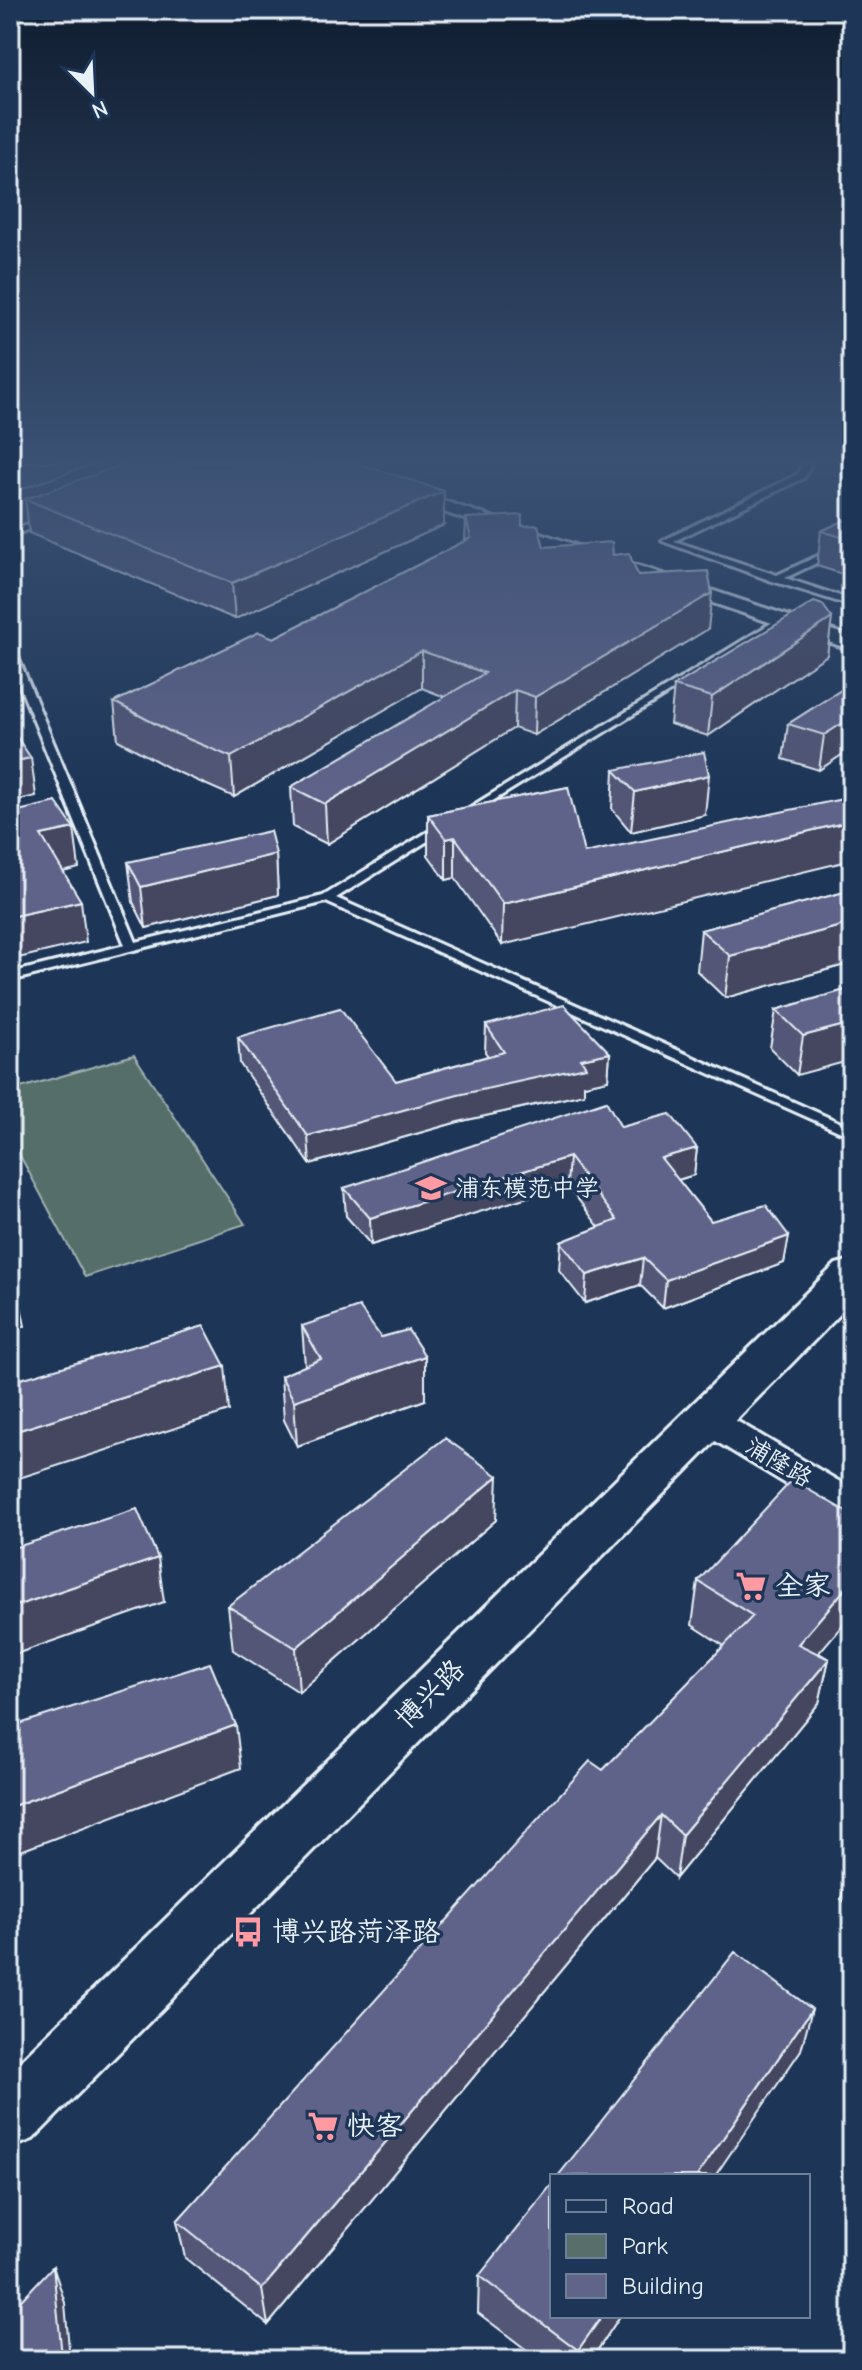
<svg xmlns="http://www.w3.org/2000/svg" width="862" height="2370" viewBox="0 0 862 2370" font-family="'Comic Neue','LXGW WenKai TC',sans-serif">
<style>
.green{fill:#576e6a;stroke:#a0b0b1;stroke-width:2}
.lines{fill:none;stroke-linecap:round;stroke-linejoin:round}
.lane-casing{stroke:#e8f1f8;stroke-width:6}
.street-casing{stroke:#e8f1f8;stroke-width:6}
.secondary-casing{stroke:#e8f1f8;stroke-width:6}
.lane{fill:#1d3557;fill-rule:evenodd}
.street{fill:#1d3557;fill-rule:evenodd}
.secondary{fill:#1d3557;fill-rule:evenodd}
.wall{fill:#535676;stroke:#e8f1f8;stroke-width:2}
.shaded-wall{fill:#444660;stroke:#e8f1f8;stroke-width:2}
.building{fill:#616489;stroke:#e8f1f8;stroke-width:2}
.labels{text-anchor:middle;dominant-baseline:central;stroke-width:7;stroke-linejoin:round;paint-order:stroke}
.poi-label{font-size:24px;fill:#e8f1f8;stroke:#1d3557;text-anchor:start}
.street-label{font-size:24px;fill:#e8f1f8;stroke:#1d3557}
.near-poi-label{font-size:28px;fill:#e8f1f8;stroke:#1d3557;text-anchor:start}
.near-street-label{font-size:28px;fill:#e8f1f8;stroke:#1d3557}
</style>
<rect width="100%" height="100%" fill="#1d3557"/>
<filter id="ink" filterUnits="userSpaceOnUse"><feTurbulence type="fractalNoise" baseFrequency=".0125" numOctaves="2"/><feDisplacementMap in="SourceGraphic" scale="16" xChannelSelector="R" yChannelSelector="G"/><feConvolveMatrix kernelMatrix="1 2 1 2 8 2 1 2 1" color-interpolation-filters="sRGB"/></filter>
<g filter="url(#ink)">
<path class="green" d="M134,1055L245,1224L85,1277L10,1137V1091Z"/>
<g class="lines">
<g class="lane-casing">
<path id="lane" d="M804,462H812L804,478L674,541L777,575L852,540V546L785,578L852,600V606L772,581L662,541L798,474Z
M42,519L49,521L10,537V531Z
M781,617L784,618V622L468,816H460L459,814Z
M10,647L15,650L136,942L323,896L439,825H447V829L336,898L852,1128V1137L326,902L10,981V973L125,945L10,662Z"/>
</g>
<g class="street-casing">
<path id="street" d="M405,488L852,637V650L399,497L396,493L399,489Z
M706,1406L718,1410L852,1489V1520L839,1516L694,1428L689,1419L694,1410Z"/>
</g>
<g class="secondary-casing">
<path id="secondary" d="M852,1260V1302L252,1912L169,2002L33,2139L10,2148V2071L836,1264Z"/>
</g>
<use href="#lane" class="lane"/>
<use href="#street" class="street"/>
<use href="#secondary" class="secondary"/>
</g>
<path class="wall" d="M10,462L444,525L235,619L29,533L28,522L13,527L10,525Z
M852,517V577L817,566L821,531Z
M466,518L522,526L544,547L613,555L638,575L708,629L534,735L514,728L327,844L293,827L291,787L445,697L422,688L234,797L173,770L118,740L114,702L274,638L465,541Z
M832,618L827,655L708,736L670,724L674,686Z
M852,683V748L819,770L783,759L788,724Z
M614,770L705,815L631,832L612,809Z
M568,787L502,945L455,878L446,880L428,855V815Z
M276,854L278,895L146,928L133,902L128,862Z
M852,890V963L725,998L697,971L701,930Z
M852,988L797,1075L770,1048L776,1010Z
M486,1025L610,1053L608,1080L584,1085V1094L458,1122L310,1164L240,1064L238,1037L396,1081L488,1056L485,1052Z
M621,1127L697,1148L694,1175L678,1180L711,1221L789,1236L784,1263L663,1308L640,1285L585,1303L559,1270L561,1242L599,1227L567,1185L371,1245L346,1216L344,1188Z
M302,1326L425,1400L297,1446L284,1420L281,1376L305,1366Z
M496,1520L299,1692L233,1650L228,1606Z
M698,1581L829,1659L819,1703L676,1878L655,1858L268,2325L185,2258L177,2221L603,1770L724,1646L692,1625Z
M852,1856V1907L841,1899Z
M479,2276L552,2316H620L591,2360H540L478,2313Z"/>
<path class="shaded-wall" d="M98,462H194L25,499L28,522L13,527L10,504V493Z
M444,491V525L235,619L232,583Z
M712,593L708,629L534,735L535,697Z
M832,618L827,655L708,736L712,697Z
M422,651V688L234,797L231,757Z
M515,690L514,728L327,844L325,804Z
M852,717V748L819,770L824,735Z
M31,758L36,796L10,802V762Z
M709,775L705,815L631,832L635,792Z
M852,821V860L502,945L503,904Z
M74,828L79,868L47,876L41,835Z
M455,837V878L446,880V839Z
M276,854L278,895L146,928L141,887Z
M81,901L86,942L10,960V917Z
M852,923V963L725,998L730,956Z
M852,1023V1060L797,1075L803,1036Z
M610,1053L608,1080L584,1085V1094L458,1122L310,1164L308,1136L581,1059Z
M697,1148L694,1175L658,1186L661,1158Z
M569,1157L567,1185L371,1245L370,1218Z
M789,1236L784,1263L663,1308L666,1280Z
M643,1258L640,1285L585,1303L587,1275Z
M16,1282L25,1326L10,1330V1283Z
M425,1356V1400L297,1446L294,1401Z
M225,1366L229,1411L10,1481V1433Z
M498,1476L496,1520L299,1692L296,1648Z
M158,1558L164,1602L10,1656V1608Z
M852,1581V1614L789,1688L798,1644Z
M829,1659L819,1703L676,1878L682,1835Z
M236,1725L241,1768L10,1855V1807Z
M661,1815L655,1858L268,2325L262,2289Z
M812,2009L801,2050L715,2176H697Z
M53,2266L65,2303L70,2360H60Z
M602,2316H620L591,2360H577L578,2350Z"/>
<path class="building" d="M10,462H98L10,493Z
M130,462H354L444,491L232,583L25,499Z
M522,515V526L538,525L544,547L612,542L613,555L629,553L638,575L708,571L712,593L535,697L515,690L325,804L291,787L485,673L422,651L231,757L169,731L114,702L259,632L274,638L471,538L466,518Z
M852,517V540L821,531Z
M814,602L823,605L832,618L712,697L674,686Z
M852,683V717L824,735L788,724Z
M10,727L31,758L10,762Z
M704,752L709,775L635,792L614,770Z
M568,787L584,853L852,797V821L503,904L455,837L446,839L428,815Z
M56,802L74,828L41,835L81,901L10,917V813Z
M270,831L276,854L141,887L128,862Z
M852,890V923L730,956L701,930Z
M852,988V1023L803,1036L776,1010Z
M564,1005L610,1053L581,1059L586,1067L458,1095L308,1136L238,1037L340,1008L396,1081L504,1052L486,1025Z
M606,1101L621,1127L670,1114L697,1148L661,1158L711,1221L766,1205L789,1236L666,1280L643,1258L587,1275L561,1242L617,1220L569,1157L370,1218L344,1188Z
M10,1267L16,1282L10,1283Z
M359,1307L381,1337L408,1330L425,1356L294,1401L281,1376L321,1359L302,1326Z
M204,1326L225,1366L10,1433V1382Z
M445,1438L498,1476L296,1648L228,1606Z
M792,1480L852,1515V1581L798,1644L829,1659L682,1835L661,1815L262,2289L177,2221L590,1761L603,1770L753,1616L698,1581Z
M137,1509L158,1558L10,1608V1549Z
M210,1663L236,1725L10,1807V1727Z
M735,1952L812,2009L697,2176H558Z
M552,2184V2316H602L578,2350L479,2276Z
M53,2266L62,2356L60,2360H10V2312Z"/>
</g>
<linearGradient id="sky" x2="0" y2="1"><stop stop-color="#101d30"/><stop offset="0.58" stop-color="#3a5174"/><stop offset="1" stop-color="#3a5174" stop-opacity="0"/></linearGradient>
<rect width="862" height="794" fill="url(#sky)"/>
<defs>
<g id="school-bare" transform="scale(2.4)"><path d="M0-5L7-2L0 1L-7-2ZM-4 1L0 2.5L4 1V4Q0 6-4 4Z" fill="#ff9aa2" stroke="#1d3557" stroke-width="2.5" paint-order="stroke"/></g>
<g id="supermarket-bare" transform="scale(2.4)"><path d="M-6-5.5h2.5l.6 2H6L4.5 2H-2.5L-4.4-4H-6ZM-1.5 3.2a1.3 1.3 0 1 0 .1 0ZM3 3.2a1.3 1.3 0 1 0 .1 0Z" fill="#ff9aa2" stroke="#1d3557" stroke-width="2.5" paint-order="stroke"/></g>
<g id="bus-bare" transform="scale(2.4)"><path d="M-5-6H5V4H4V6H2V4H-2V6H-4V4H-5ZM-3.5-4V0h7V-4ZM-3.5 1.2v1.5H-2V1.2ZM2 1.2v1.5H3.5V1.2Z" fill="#ff9aa2" stroke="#1d3557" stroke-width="2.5" paint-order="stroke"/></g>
</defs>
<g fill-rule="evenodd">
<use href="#school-bare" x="431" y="1188"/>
<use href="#supermarket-bare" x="751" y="1586"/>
<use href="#bus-bare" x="248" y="1932"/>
<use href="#supermarket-bare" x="323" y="2126"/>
</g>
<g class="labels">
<g class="poi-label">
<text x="455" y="1188">浦东模范中学</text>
</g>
<g class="street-label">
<text transform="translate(779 1462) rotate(31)">浦隆路</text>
</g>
<g class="near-poi-label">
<text x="775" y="1586">全家</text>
<text x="272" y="1932">博兴路菏泽路</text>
<text x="347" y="2126">快客</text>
</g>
<g class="near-street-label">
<text transform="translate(430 1694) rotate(-45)">博兴路</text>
</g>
</g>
<rect width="862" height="2370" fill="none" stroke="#1d3557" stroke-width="40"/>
<rect x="20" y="20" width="822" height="2330" fill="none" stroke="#e8f1f8" stroke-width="3" filter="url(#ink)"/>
<rect x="550" y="2174" width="260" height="144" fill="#1d3557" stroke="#6e8097" stroke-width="2"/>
<rect x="566" y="2200" width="40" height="12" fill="#1d3557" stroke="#6e8097" stroke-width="2"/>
<text x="622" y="2214" font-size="24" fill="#e8f1f8">Road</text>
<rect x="566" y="2234" width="40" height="24" fill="#576e6a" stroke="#6e8097" stroke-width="2"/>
<text x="622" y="2254" font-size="24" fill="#e8f1f8">Park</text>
<rect x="566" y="2274" width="40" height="24" fill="#616489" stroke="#6e8097" stroke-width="2"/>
<text x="622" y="2294" font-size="24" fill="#e8f1f8">Building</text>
<g transform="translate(92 92) rotate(156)" stroke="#1d3557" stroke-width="6" paint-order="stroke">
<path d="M0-6L14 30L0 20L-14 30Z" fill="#e8f1f8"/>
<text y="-12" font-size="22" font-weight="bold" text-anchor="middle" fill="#e8f1f8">N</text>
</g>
</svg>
